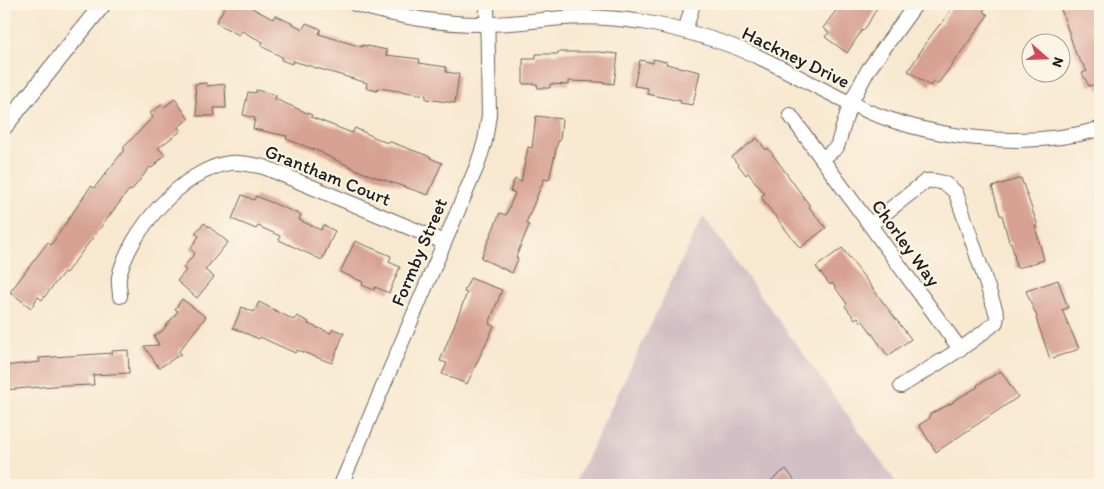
<svg xmlns="http://www.w3.org/2000/svg" width="1104" height="489" viewBox="0 0 1104 489" font-family="Itim,sans-serif">
<style>
.industrial{fill:#d2bec4}
.building{fill:#d7a193}
.lines{fill:none;stroke-linecap:round;stroke-linejoin:round}
.minor-casing{stroke:#69635b;stroke-width:16}
.tertiary-casing{stroke:#69635b;stroke-width:18}
.minor{stroke:#fff;stroke-width:14}
.tertiary{stroke:#fff;stroke-width:16}
.labels{text-anchor:middle;dominant-baseline:central;stroke-width:4.5;stroke-linejoin:round;paint-order:stroke}
.street-label{font-size:19px;fill:#1c1c1c;stroke:#fcf5e5}
</style>
<rect width="100%" height="100%" fill="#fcf5e5"/>
<filter id="ink" filterUnits="userSpaceOnUse"><feTurbulence type="fractalNoise" baseFrequency=".02" numOctaves="2"/><feDisplacementMap in="SourceGraphic" scale="10" xChannelSelector="R" yChannelSelector="G"/><feConvolveMatrix kernelMatrix="1 2 1 2 8 2 1 2 1" color-interpolation-filters="sRGB"/></filter>
<filter id="wash" filterUnits="userSpaceOnUse"><feTurbulence type="fractalNoise" baseFrequency=".0096" numOctaves="4" result="noise"/><feDisplacementMap in="SourceGraphic" scale="20" xChannelSelector="R" yChannelSelector="G"/><feGaussianBlur stdDeviation="1.12" result="paint"/><feColorMatrix in="noise" values="0 0 0 0 0 0 0 0 0 0 0 0 0 0 0 0 0 1.4 0 .05"/><feComposite in="paint" operator="in"/></filter>
<g filter="url(#wash)">
<rect width="100%" height="100%" fill="#f8e8d0"/>
<path class="industrial" d="M703,216L898,485H574Z"/>
<g id="blocks">
<path class="building" d="M226,4H244L273,19L275,15L303,29L306,23L321,29L319,34L362,47V45L387,50L386,55L420,59L419,63L446,67V72L459,74L455,103L426,99V95L378,88L377,91L366,88L367,83L293,61L292,64L281,60L282,57L261,46L263,42L242,31L239,35L216,23Z
M841,4H879L868,24L863,31L862,30L847,53L825,37L829,32L823,28Z
M954,4H989L983,11L988,15L938,84L933,81L930,86L908,71L928,40L940,24L941,25Z
M1067,4H1094L1100,21V92L1095,84L1089,86L1082,73L1087,71L1076,54L1060,6Z
M558,52H599L618,54L614,84L600,82L569,81V85L550,84V88H538L537,84H523V59H536V54H558Z
M653,59L667,62L666,64L700,72L693,105L680,103L681,101L647,94L648,88L634,86L640,60L653,63Z
M207,83V86L225,84L226,108H214L215,116H197L195,84Z
M256,90L276,95L275,99L312,115L311,117L352,133L355,128L387,143L388,141L431,157L430,158L442,163L428,195L364,173L323,154V153L286,139L287,136L253,129L255,118L243,115L248,92L256,93Z
M175,99L189,119L178,127L181,131L158,148L165,155L152,168L150,167L131,191L129,190L66,273L64,272L42,300L38,297L31,308L10,292L48,242L51,245L91,186L94,188L125,149L123,148L153,117L150,113L162,105L164,107Z
M536,116L562,119L560,141H558L549,180L544,179L526,223L529,225L516,257L518,259L512,273L481,258L500,213L506,215L515,193L510,191L515,179L521,182L528,147L532,148Z
M757,138L766,150L768,148L810,206L809,207L826,228L800,248L765,203L761,196L765,194L748,173L746,175L732,157Z
M1021,178L1038,226H1035L1044,260L1018,268L1016,267L1014,254L1011,242H1009L1002,215H1000L992,187Z
M242,195L254,200L256,196L301,215L299,220L321,230L323,225L335,231L322,260L279,240L280,236L258,226L256,229L232,219Z
M204,223L228,242L205,270L214,277L197,298L177,281L186,270L183,268L195,253L190,249L199,236L195,233Z
M355,241L391,256L389,262L400,267L389,293L375,287L374,290L362,285L363,282L340,272Z
M842,248L911,339L888,356L863,321L861,322L858,317L855,319L845,306L847,304L832,283L830,285L816,267Z
M470,278L502,290L489,324L494,326L467,384L442,374L447,363L440,361L467,293L464,292Z
M1058,280L1068,308L1062,310L1079,349L1050,359L1036,318L1037,317L1026,291Z
M182,299L206,317L179,351L181,354L159,368L144,346L159,345L154,336L162,331L178,311L175,309Z
M259,302L294,320L297,316L309,322L308,324L331,333L333,329L344,333L332,363L297,350L295,353L260,337L259,339L233,328L242,307L254,312Z
M128,350L129,373L93,375L94,385L66,386V385L4,390V366L40,362L39,358L112,353V351Z
M1001,371L1018,397L936,452L919,425L930,418V414L954,402L953,401L978,387L977,385Z
M786,469L798,485H765Z"/>
</g>
</g>
<g filter="url(#ink)">
<use href="#blocks" fill-opacity="0" stroke="#69635b" stroke-width="1"/>
<g class="lines">
<g class="minor-casing">
<path id="minor" d="M355,4C399,17 443,25 488,24C513,24 537,20 562,18C588,16 617,18 643,22C685,30 726,41 765,60C801,77 835,98 872,113C940,140 1029,149 1100,129
M685,31L693,4
M790,115L960,349
M822,159L837,147L850,104L868,70L916,4
M870,225L926,181C939,180 947,183 956,193L997,315L996,322C967,347 933,366 901,386
M120,296C120,290 118,283 119,277C129,232 183,169 230,163C241,162 253,165 264,167L444,242
M341,485L477,166L485,141L489,115L487,4"/>
</g>
<g class="tertiary-casing">
<path id="tertiary" d="M4,127L103,4"/>
</g>
<use href="#minor" class="minor"/>
<use href="#tertiary" class="tertiary"/>
</g>
</g>
<g class="labels">
<g class="street-label">
<text transform="translate(796 57) rotate(26)">Hackney Drive</text>
<text transform="translate(328 175) rotate(22)">Grantham Court</text>
<text transform="translate(906 243) rotate(54)">Chorley Way</text>
<text transform="translate(419 252) rotate(-67)">Formby Street</text>
</g>
</g>
<rect width="1104" height="489" fill="none" stroke="#fcf5e5" stroke-width="20"/>
<g transform="translate(1046 58) rotate(110)"><circle r="24" fill="#fcf5e5" stroke="#a29e95"/>
<path d="M0-4L9 19L0 12L-9 19Z" fill="#d1495b"/>
<text y="-8" font-size="14" font-weight="bold" text-anchor="middle" fill="#1c1c1c">N</text>
</g>
</svg>
